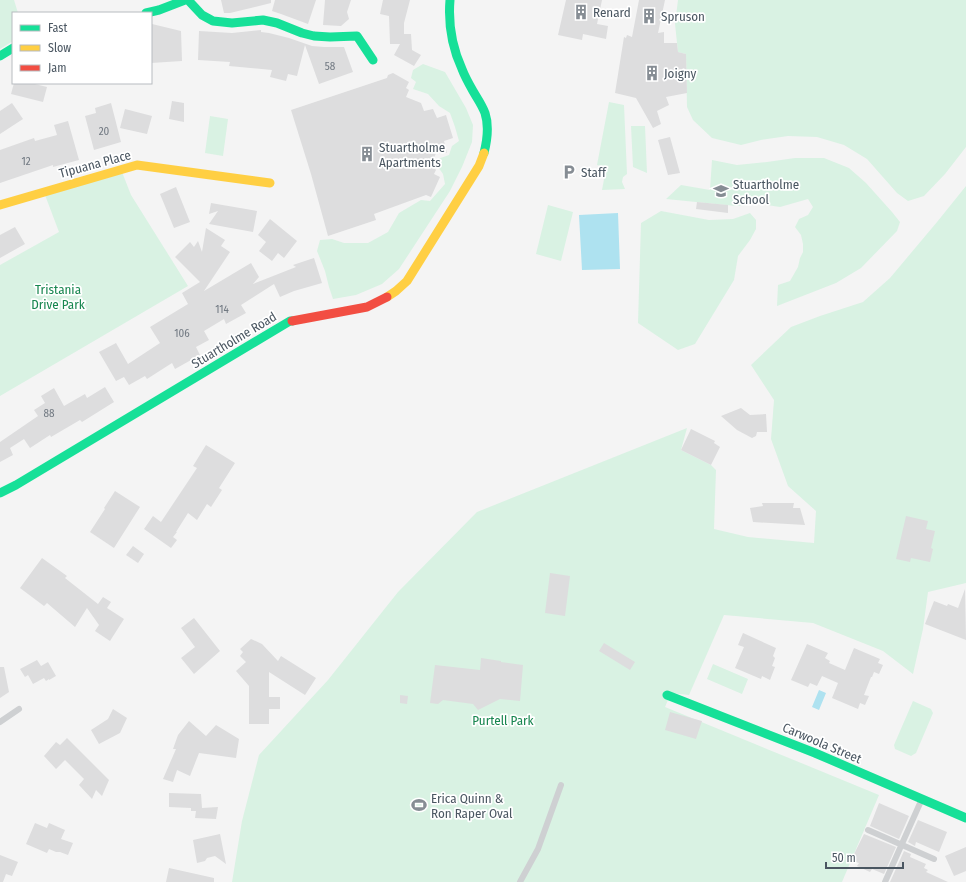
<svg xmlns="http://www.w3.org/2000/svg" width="966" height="882" viewBox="0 0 966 882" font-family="'Fira Sans Condensed',sans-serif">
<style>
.green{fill:#d9f2e3}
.water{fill:#aee2f0}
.building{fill:#ddddde}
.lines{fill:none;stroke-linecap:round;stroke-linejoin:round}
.lane{stroke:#ced0d2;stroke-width:6}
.fast{stroke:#16e098;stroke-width:9}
.slow{stroke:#ffcf43;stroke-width:9}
.jam{stroke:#f24e42;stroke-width:9}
.labels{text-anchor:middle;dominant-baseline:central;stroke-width:3.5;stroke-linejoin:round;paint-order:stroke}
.number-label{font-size:11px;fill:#707881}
.poi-label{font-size:13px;fill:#4a5661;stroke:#fff;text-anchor:start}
.street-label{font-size:13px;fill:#4a5661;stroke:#fff}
.park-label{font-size:13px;fill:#17864f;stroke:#fff}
</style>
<rect width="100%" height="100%" fill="#f4f4f4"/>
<path class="green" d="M0,0H14L18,13H13V41L0,49Z
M678,0H966V147L945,174L924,196L908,201L897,193L867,159L844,145L817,137L788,136L761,140L741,145L712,138L693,120L687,107L686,54L678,52L675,24Z
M423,64L445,72L466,108L473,125L472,142L462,167L450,191L399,269L382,284L356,295L333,299L329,287L325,271L317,251L320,240L332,239L344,243H368L388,232L399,213L421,200L430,201L445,184L443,174L438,167L435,160L449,155L452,146L459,141L455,127L450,113L439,106L428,94L413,89L416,82L411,78L413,70Z
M609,102L624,105L627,174L623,177L622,182L625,189L602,190L605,174L599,172L601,166L597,165Z
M210,116L228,119L223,156L205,153Z
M631,126H645L647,173L633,167Z
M795,158H824L849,168L866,183L892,212L900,222L897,231L861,268L836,283L777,306L778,285L790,281L798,267L800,258L803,252V244L801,235L795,227L799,219L808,215L813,207L808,199L780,207L761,204L736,206L666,199L681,185L710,190L712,160L737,165L767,162Z
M122,172L131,195L188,286L0,396V265L59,232L45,195Z
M966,186V583L928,592L923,629L913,674L883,651L813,623L724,615L689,695L671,693L665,707L879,795L842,882H232L242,821L259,755L328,680L398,592L477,512L687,428L681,450L711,465L716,470L714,529L748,537L814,543L816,511L788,486L771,439L774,400L751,365L791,327L820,316L863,302L890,278L937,222Z
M548,205L573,212L561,261L536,254Z
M661,211L709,220L733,219L750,213L756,220V229L750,240L738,256L734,280L695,344L678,350L638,323L641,223Z
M713,664L748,679L742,694L707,679Z
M913,701L931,709L933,713L916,753L911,756L895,749L894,745Z"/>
<path class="water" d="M618,213L620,269L582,270L579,215Z
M819,690L826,693L819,710L812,707Z"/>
<path class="building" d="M221,0H271V3L230,13H224Z
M275,0H316L308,24L281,14L272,11Z
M325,0H351L347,12L349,19L341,26L323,25Z
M383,0H410L404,23V34H411L412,50L421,55L414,66L394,55L400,44H390L389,16L380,14Z
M566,0H602L597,24L608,26L606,39L583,34L582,40L558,35Z
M639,0H665L658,33L664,32V43H677L678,52L686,54L687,93L666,97L669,105L657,111L661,124L653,128L636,98L615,93L624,37L626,38L627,35L632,37Z
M152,24L181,31L182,61L151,63Z
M261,30V32L269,33L289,38L312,46L324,47H344L353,72L319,84L305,45L297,76L288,74L286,81L270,77L272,70L229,66L230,62L198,60L199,31L232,33Z
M393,73L409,82L406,88L409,90L406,97L421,103L424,111L433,109L437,118L446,115L453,138L444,141L447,153L438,149L431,164L436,170L434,174L440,177L431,197L426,195L374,214L376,220L328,236L311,174L291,110L387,78L388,75Z
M14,83H31L47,87L43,102L11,94Z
M172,101L184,103V122L169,119Z
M12,103L23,119L0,134V111Z
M111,103L121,142L94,150L85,116L96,113L95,108Z
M125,109L152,116L147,134L120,128Z
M68,121L79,160L53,167V165L0,183V150L34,138L35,141L57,135L54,125Z
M670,137L680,173L668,175L658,140Z
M176,187L190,222L174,228L160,194Z
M697,202L728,205V213L696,209Z
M211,203L257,211L253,232L209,224L218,211L209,214Z
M270,219L297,241L284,258L278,253L272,261L259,251L266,242L258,235Z
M15,227L25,244L0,258V235Z
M206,228L225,240L221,246L230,252L204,291L251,263L259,277L253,284L296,267L293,265L314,258L322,283L294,291L280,297L274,284L241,305L246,313L226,324L224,319L204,331L209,340L196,347L200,355L175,369L172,363L147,379L145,376L129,385L124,377L116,381L99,352L116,343L128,364L160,343L150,327L188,304L182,293L200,282L175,257L190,242L194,247L198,241L202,252Z
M105,387L114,402L82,422L80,420L51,437L50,435L30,448L24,439L10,448L13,455L0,462V442L38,416L34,410L45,403L41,396L54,388L64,406L85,394L87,398Z
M741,408L750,415L766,414L767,432H757L756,436L752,438L737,430L721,416Z
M691,429L715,441L714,443L720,447L711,465L681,450Z
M206,445L235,463L219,488L222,490L211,507L207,504L197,520L188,513L176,532H177L173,537L177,540L171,548L144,529L153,516L161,522L197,468L193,466Z
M115,491L140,507L114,548L90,532L105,509L104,508Z
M762,503H794L793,508H800L805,525L753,522L750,508L763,506Z
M906,516L928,521L926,529L935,531L931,548L933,549L930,562L911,558L910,562L896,559Z
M133,546L144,554L138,563L126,555Z
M42,558L67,576L65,578L98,604L103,597L111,602L107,608L124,619L110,641L95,631L99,625L87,608L75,627L47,603L44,606L20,588Z
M550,573L570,576L565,616L545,613Z
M965,589L966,640L925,624L934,601L947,606L948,604L958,608Z
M194,618L220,651L194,674L181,658L195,647L181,628Z
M743,633L776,648L773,656L775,658L772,666L775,667L770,680L762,676L761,679L735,668L744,647L738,645Z
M251,639L262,644L278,661L281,656L316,678L305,695L269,672V697H280V709H269V724H249V686L236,671L246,662L240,656L243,652L240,649Z
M604,643L635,662L630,670L599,651Z
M807,644L828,653L825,658L830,661L829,663L845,670L854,648L880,659L878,663L883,665L879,674L874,672L872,677H871L864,695L869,696L865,705L860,703L858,709L832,698L838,683L822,676L817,686L810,683L808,687L791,680Z
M481,658L501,661V662L523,665L520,701L500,699L478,710L473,704L443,700L438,704L430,703L435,665L480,670Z
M37,660L41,666L48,662L56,676L49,680V679L46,681L44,678L33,684L28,675L25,677L20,669Z
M0,667H4L9,692L0,698Z
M400,695L408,696L407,704L400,703Z
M113,709L127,718L120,733L99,744L91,730L108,719Z
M670,712L702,721L696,739L665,730Z
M189,721L206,736L216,725L239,739L236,758L199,753L190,776L177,770L173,782L163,779L176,749H173L178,735Z
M67,738L109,780L102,796L96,790L92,799L79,785L84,779L65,760L56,769L44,756L56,742L60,745Z
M169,793L201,794L202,808L218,807L216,819L195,818L196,811H191V808L169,807Z
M879,803L909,816L899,839L870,826Z
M918,820L947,832L939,852L916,842L915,846L908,842Z
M35,823L47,828L49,823L65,830L61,839L73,843L68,855L60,852H56L49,849L47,853L26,844Z
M220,834L226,864L215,856L207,858L205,861L197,863L193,840Z
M864,834L896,847L884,874L872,869L870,872L857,866L859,863L853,861L854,857L853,856Z
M966,847V871L954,876L945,856Z
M904,851L911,854L910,857L926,864L924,868L928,870L926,872L948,882H890Z
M0,855L18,862L12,876L6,874L3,882H0Z
M169,868L214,878V882H166Z"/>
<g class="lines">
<path class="lane" d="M0,722L19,709
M868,830L934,859
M520,882L538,849L561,785
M885,882L921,801"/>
<path class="fast" d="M188,0L202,15L213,21L232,23L263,20L277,23L302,33L314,36L330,37L357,36L373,60
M450,0C448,24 452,47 462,69C465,77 469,84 473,91C477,98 482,105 485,113C489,125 487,141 484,153
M146,13L159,10L185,0
M0,56L13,48
M0,493L16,485L290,321H292
M667,695L815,753L966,818"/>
<path class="slow" d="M0,205L137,165L270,183
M387,297L396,291L407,281L479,166L484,153"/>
<path class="jam" d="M292,321L367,307L387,297"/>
</g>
<defs>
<g id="building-bare" transform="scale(1.2)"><path d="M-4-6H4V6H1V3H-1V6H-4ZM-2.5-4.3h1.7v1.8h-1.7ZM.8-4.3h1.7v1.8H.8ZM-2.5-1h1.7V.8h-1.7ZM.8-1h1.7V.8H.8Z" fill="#868d94" stroke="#fff" stroke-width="2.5" paint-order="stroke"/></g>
<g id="parking-bare" transform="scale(1.2)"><path d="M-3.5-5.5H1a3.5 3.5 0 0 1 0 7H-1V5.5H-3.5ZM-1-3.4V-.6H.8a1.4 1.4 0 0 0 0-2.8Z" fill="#868d94" stroke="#fff" stroke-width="2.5" paint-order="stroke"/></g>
<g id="school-bare" transform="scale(1.2)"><path d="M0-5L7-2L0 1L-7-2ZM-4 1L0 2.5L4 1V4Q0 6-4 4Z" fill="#868d94" stroke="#fff" stroke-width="2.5" paint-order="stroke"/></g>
<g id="stadium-bare" transform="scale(1.2)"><path d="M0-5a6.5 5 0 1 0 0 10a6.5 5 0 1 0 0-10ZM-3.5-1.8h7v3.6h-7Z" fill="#868d94" stroke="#fff" stroke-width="2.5" paint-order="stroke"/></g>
</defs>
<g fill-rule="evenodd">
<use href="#building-bare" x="581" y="12"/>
<use href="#building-bare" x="649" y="16"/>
<use href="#building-bare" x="652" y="73"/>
<use href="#building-bare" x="367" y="154"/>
<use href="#parking-bare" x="569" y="172"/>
<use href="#school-bare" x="721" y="191"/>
<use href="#stadium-bare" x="419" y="805"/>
</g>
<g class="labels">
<g class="number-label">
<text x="330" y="66">58</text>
<text x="104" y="131">20</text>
<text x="26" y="161">12</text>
<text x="222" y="309">114</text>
<text x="182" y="333">106</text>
<text x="49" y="413">88</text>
</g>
<g class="poi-label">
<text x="593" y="12">Renard</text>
<text x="661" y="16">Spruson</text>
<text x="664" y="73">Joigny</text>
<text x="379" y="147">Stuartholme<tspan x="379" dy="15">Apartments</tspan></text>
<text x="581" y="172">Staff</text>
<text x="733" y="184">Stuartholme<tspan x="733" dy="15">School</tspan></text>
<text x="431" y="798">Erica Quinn &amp;<tspan x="431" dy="15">Ron Raper Oval</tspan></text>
</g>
<g class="street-label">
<text transform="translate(95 164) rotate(-15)">Tipuana Place</text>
<text transform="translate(234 340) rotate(-31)">Stuartholme Road</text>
<text transform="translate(822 743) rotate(23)">Carwoola Street</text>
</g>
<g class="park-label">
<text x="58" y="289">Tristania<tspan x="58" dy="15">Drive Park</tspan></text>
<text x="503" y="720">Purtell Park</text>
</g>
</g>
<rect x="12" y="12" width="140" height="72" fill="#ffffff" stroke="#b7bbc0"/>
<rect x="20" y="25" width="20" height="6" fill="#16e098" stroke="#b7bbc0"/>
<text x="48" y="32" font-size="12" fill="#4a5661">Fast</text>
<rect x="20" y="45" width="20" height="6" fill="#ffcf43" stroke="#b7bbc0"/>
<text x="48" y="52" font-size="12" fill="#4a5661">Slow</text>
<rect x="20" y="65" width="20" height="6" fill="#f24e42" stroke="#b7bbc0"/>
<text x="48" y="72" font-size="12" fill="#4a5661">Jam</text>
<path d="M826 862v6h77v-6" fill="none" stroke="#4a5661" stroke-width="2"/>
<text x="832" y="862" font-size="12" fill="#4a5661" stroke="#ffffff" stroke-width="3" paint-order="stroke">50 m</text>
</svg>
